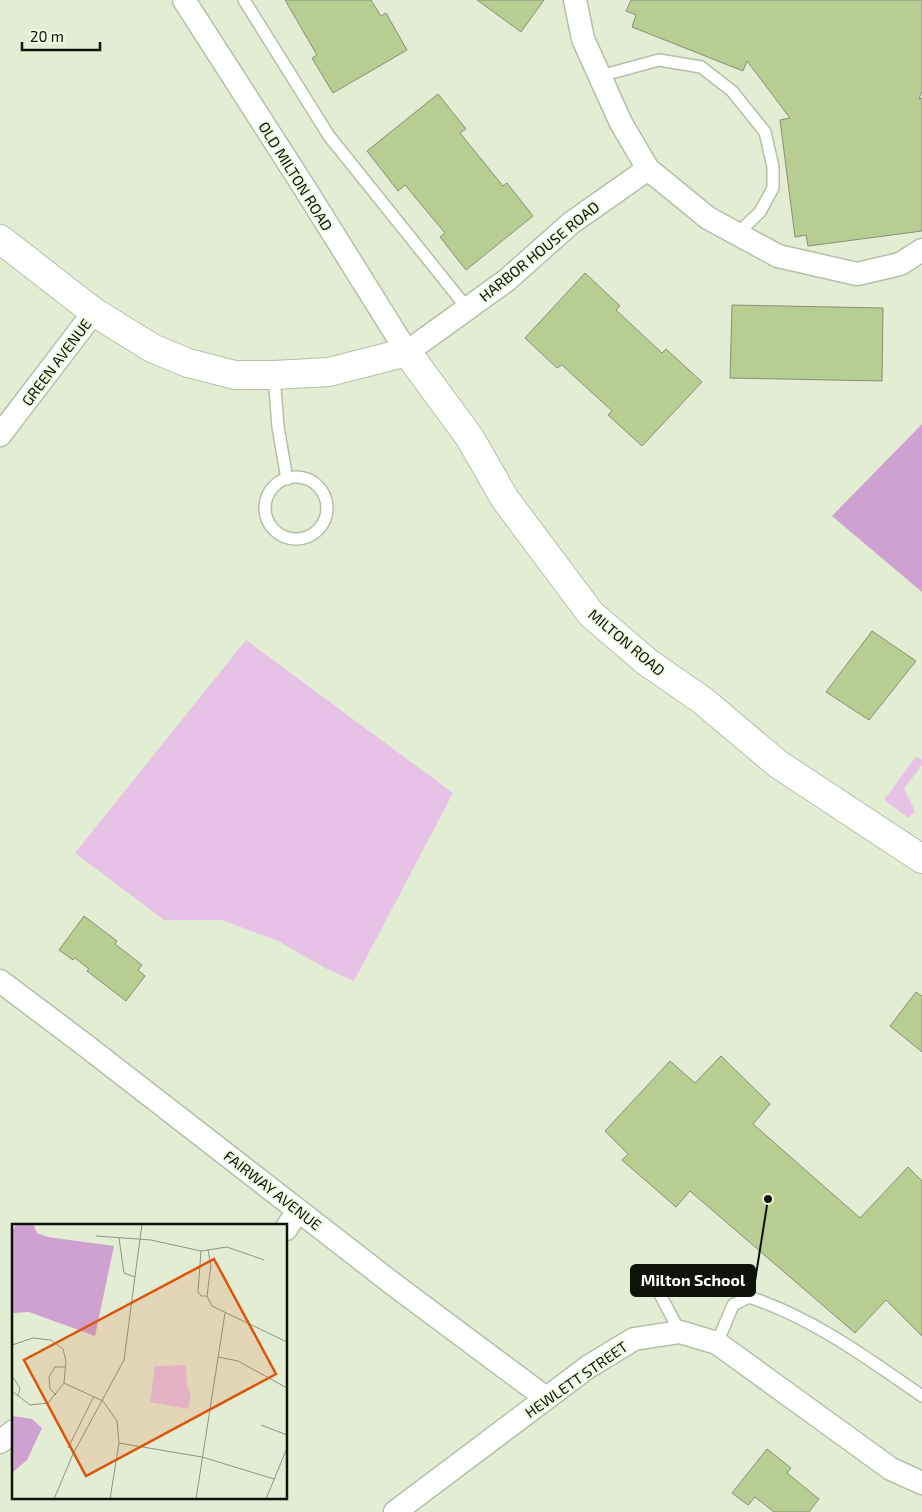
<svg xmlns="http://www.w3.org/2000/svg" width="922" height="1512" viewBox="0 0 922 1512" font-family="'Exo 2',sans-serif">
<style>
.green{fill:#e6c2e6}
.water{fill:#cfa1d0}
.building{fill:#b7ce92;stroke:#869079}
.lines{fill:none;stroke-linecap:round;stroke-linejoin:round}
.service-casing{stroke:#b5bfa7;stroke-width:14}
.minor-casing{stroke:#b5bfa7;stroke-width:25}
.tertiary-casing{stroke:#b5bfa7;stroke-width:30}
.service{stroke:#fff;stroke-width:11}
.minor{stroke:#fff;stroke-width:22}
.tertiary{stroke:#fff;stroke-width:28}
.labels{text-anchor:middle;dominant-baseline:central;stroke-width:4;stroke-linejoin:round;paint-order:stroke}
.street-label{font-size:15px;fill:#0e1209;stroke:#f0fbe1}
.inset-road{fill:none;stroke:#8e9583;stroke-width:1}
.view{fill:#dd550c;fill-opacity:0.15;stroke:#dd550c;stroke-width:2.5}
.inset-edge{fill:none;stroke:#0e1209;stroke-width:2.5}
.leader{fill:none;stroke:#0e1209;stroke-width:2}
.callout-dot{fill:#0e1209;stroke:#f0fbe1;stroke-width:2}
.callout{fill:#0e1209;stroke:#0e1209;stroke-width:2}
.callout-label{font-size:16px;text-anchor:middle;font-weight:bold;fill:#fff}
</style>
<rect width="100%" height="100%" fill="#e3edd4"/>
<path class="green" d="M246,640L453,793L354,981L325,968L278,941L222,920H164L75,853Z
M918,757L922,760V765L904,789L915,811L909,818L884,800L915,758Z"/>
<path class="water" d="M922,424V592L832,516Z"/>
<path class="building" d="M285,0H371L381,16L386,13L407,50L333,93L312,58L317,55Z
M477,0H544L521,32Z
M631,0H922V91L919,99L922,98V231L808,246L806,235L795,237L780,120L790,118L747,61L743,71L632,27L636,15L626,11Z
M438,94L466,129L460,133L503,186L507,183L533,216L466,270L440,237L445,233L405,185L398,191L367,151Z
M585,273L620,306L616,310L662,353L666,349L702,382L642,446L608,415L612,411L562,365L557,368L525,338Z
M732,305L883,308L882,381L730,378Z
M872,631L916,661L869,720L826,692Z
M84,916L117,941L115,944L142,965L138,970L145,976L126,1001L87,971L89,969L75,958L73,960L59,950Z
M916,992L922,996V1052L890,1026Z
M721,1056L770,1104L753,1124L860,1218L908,1167L922,1181V1336L886,1300L855,1333L690,1191L676,1207L622,1160L628,1154L605,1131L670,1061L695,1083Z
M767,1449L791,1468L787,1473L819,1499L809,1512H774L755,1497L748,1505L732,1493Z"/>
<g class="lines">
<g class="service-casing">
<path id="service" d="M244,0L329,136L467,308
M600,76L659,60L701,67L732,91L765,132L773,167V188L760,212L737,234
M274,375L278,427L287,479
M265 508a31 31 0 1 1 62 0a31 31 0 1 1-62 0Z
M649,1274L680,1332
M717,1343L733,1305L749,1297C813,1318 867,1358 922,1396"/>
</g>
<g class="minor-casing">
<path id="minor" d="M184,0L304,187L407,352L507,280L571,223L648,169
M575,0L583,39L621,123L648,169L708,218L778,256L857,274L900,264L922,250
M0,435L94,312
M0,981L85,1045L397,1287L546,1398
M286,1229L298,1210
M0,1442L14,1431
M395,1512L588,1367L634,1339L680,1332L717,1343L891,1469L922,1483"/>
</g>
<g class="tertiary-casing">
<path id="tertiary" d="M0,239L94,312L152,348L188,363L235,375H274L329,372L407,352L470,438L505,499L591,614L647,662L702,700L778,764L922,859"/>
</g>
<use href="#service" class="service"/>
<use href="#minor" class="minor"/>
<use href="#tertiary" class="tertiary"/>
</g>
<g class="labels">
<g class="street-label">
<text transform="translate(296 176) rotate(58)">OLD MILTON ROAD</text>
<text transform="translate(539 251) rotate(-39)">HARBOR HOUSE ROAD</text>
<text transform="translate(56 362) rotate(-53)">GREEN AVENUE</text>
<text transform="translate(627 642) rotate(40)">MILTON ROAD</text>
<text transform="translate(273 1190) rotate(38)">FAIRWAY AVENUE</text>
<text transform="translate(576 1379) rotate(-35)">HEWLETT STREET</text>
</g>
</g>
<g transform="translate(12 1224)">
<rect width="275" height="275" fill="#e3edd4"/>
<path d="M174,141L175,162L179,169L176,185L138,178L143,142Z" fill="#e6c2e6"/>
<path d="M4,0H21L25,9L36,13L102,22L83,112L17,88L0,89V8ZM0,192L20,195L30,204L15,236L0,249Z" fill="#cfa1d0"/>
<path class="inset-road" d="M84,12L139,16L189,27L215,23L252,36M107,14L112,49L123,53M196,26L199,41L195,72L200,82L275,118M189,27L186,68L189,72H195M0,121L21,114L39,116L51,125L54,137L52,159L36,179L18,181L0,167M206,133L226,137L275,164M0,152L8,164L6,172M52,159L91,177L105,197L107,219L98,275M44,171L38,165L37,153L43,143H54M249,201L275,211M107,219L190,233L262,255M56,224L82,172M42,275L61,230L112,136L130,0M184,275L213,89M254,275L275,224"/>
<path class="view" d="M202,35L264,150L74,252L12,136Z"/>
<rect width="275" height="275" class="inset-edge"/>
</g>
<path class="leader" d="M768 1199L755 1281"/>
<circle class="callout-dot" cx="768" cy="1199" r="5"/>
<rect class="callout" x="631" y="1265" width="124" height="31" rx="5"/>
<g class="callout-label">
<text x="693" y="1286">Milton School</text>
</g>
<path d="M22 42v8h78v-8" fill="none" stroke="#0e1209" stroke-width="2.5"/>
<text x="30" y="42" font-size="15" fill="#0e1209" stroke="#f0fbe1" stroke-width="4" paint-order="stroke">20 m</text>
</svg>
